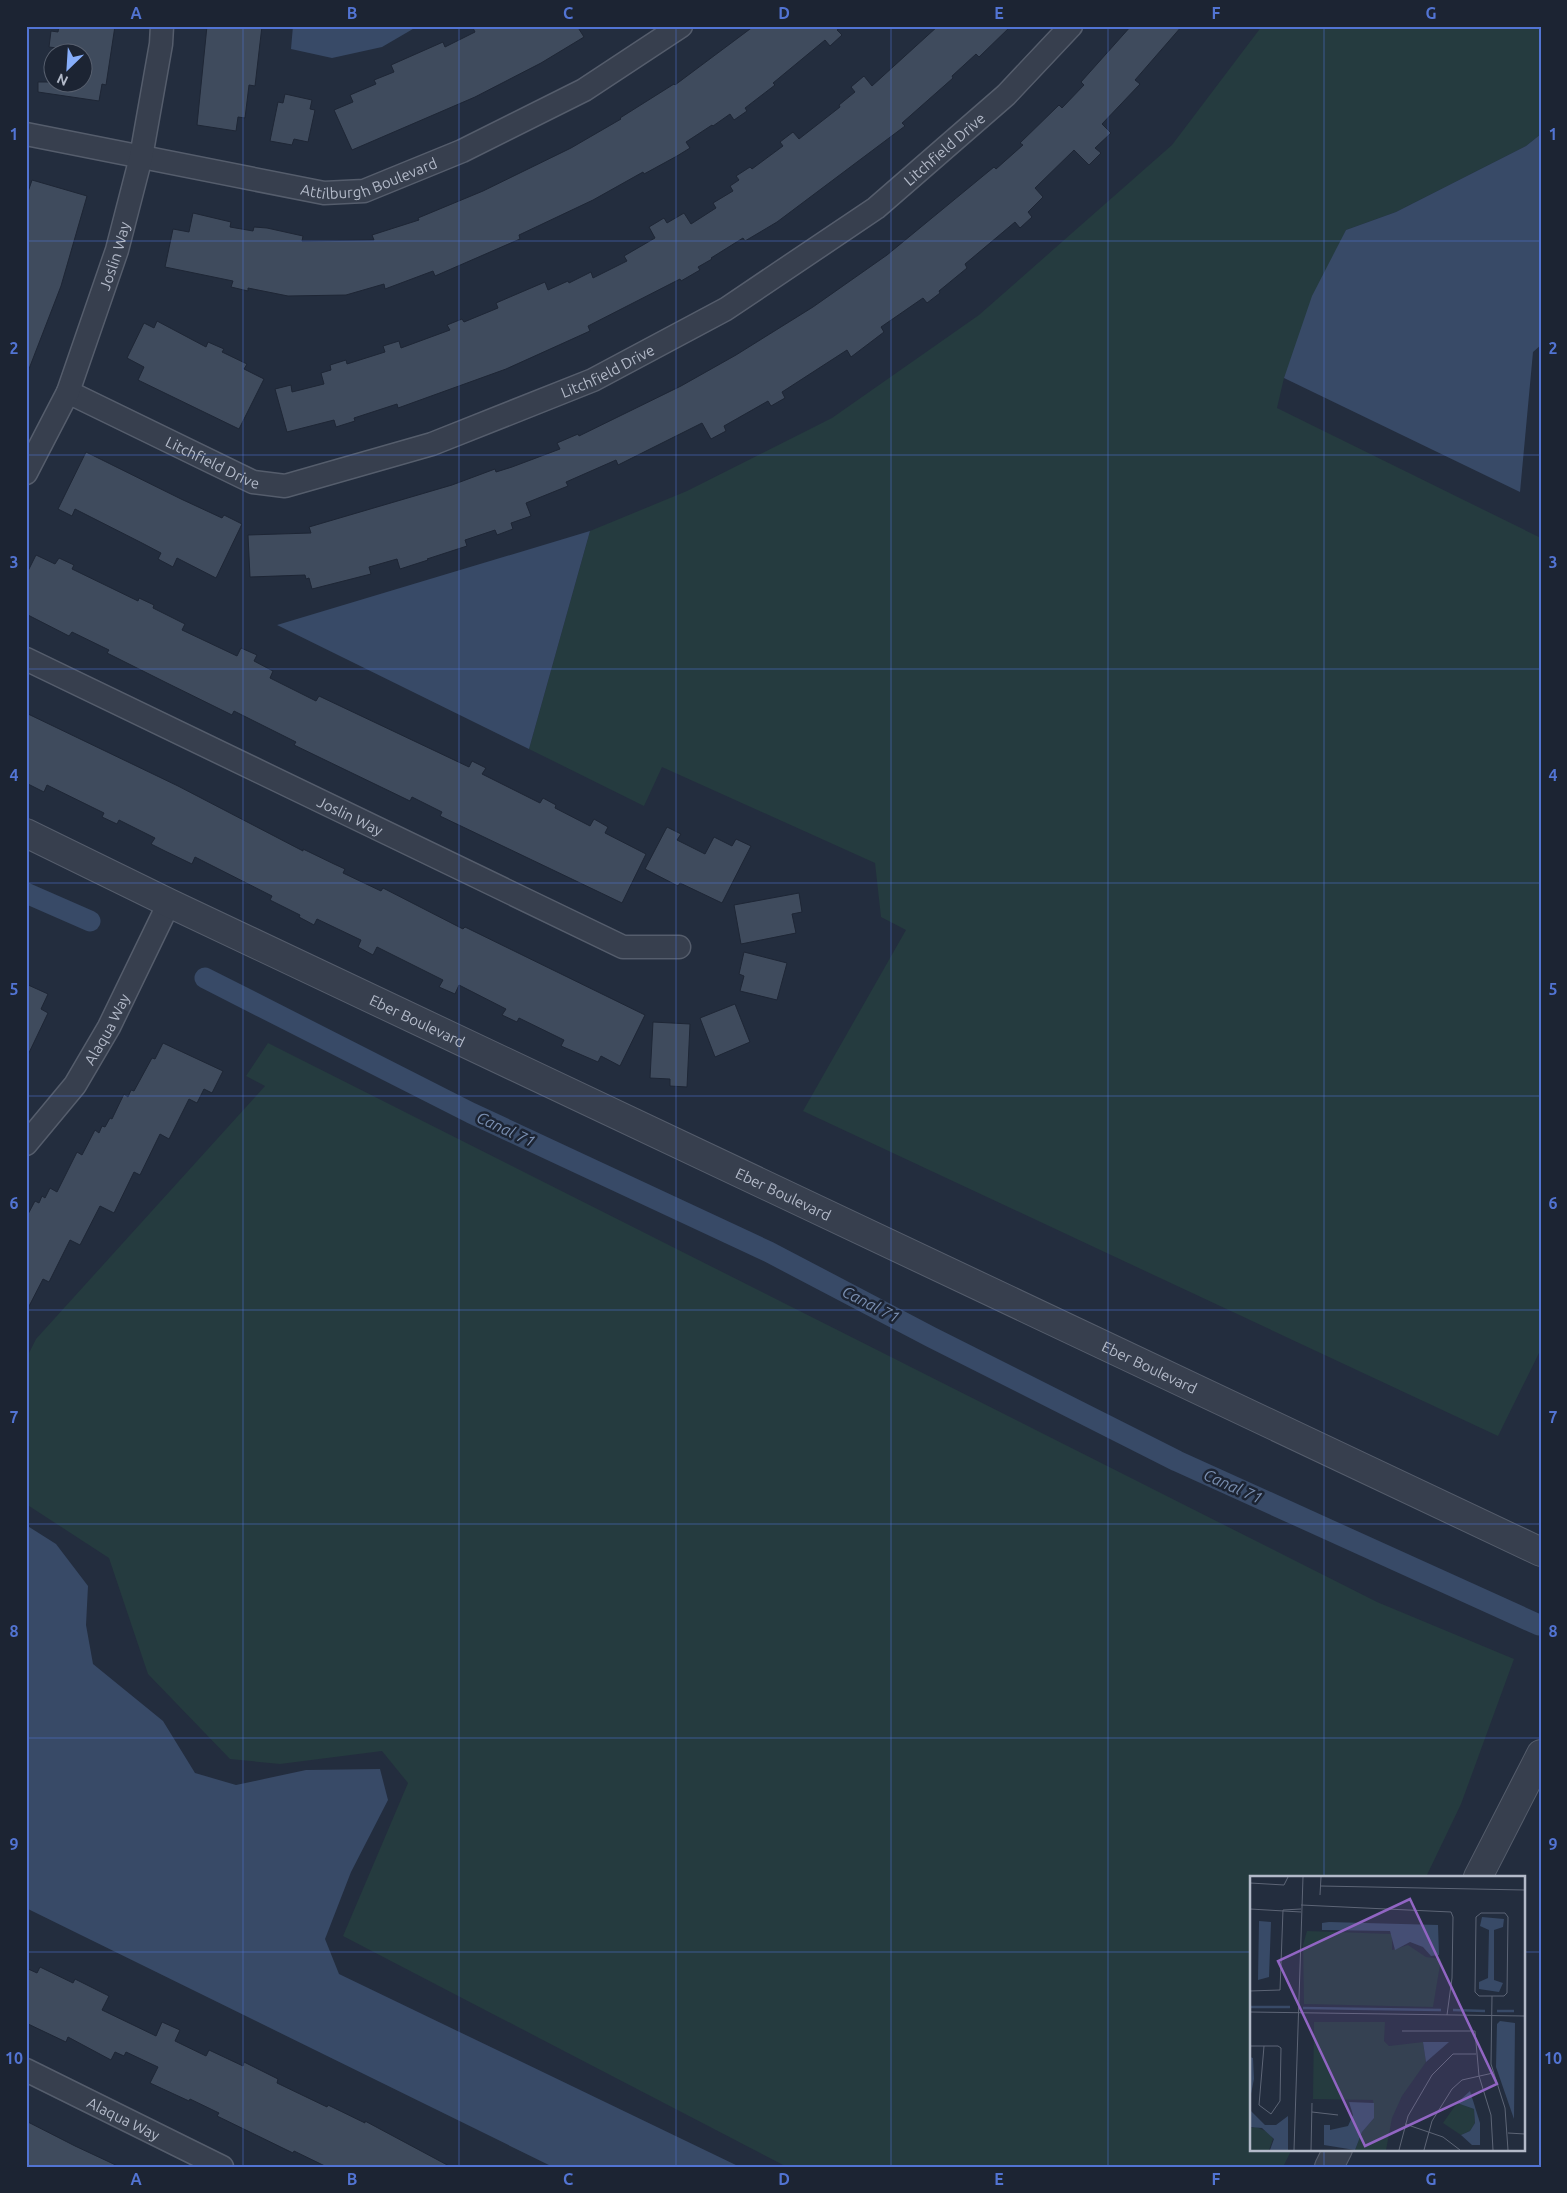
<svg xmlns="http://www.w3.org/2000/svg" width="1567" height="2193" viewBox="0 0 1567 2193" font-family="Ubuntu,sans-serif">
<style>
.green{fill:#253b3f}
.water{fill:#384a67}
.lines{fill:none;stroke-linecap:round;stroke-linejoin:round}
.canal{stroke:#384a67;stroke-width:21}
.building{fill:#3f4b5d;stroke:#1e2635}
.minor-casing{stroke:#555d6c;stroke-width:25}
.tertiary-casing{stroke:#555d6c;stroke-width:30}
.minor{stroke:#373f4e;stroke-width:22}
.tertiary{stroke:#373f4e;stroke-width:28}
.grid{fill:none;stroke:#5274d3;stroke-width:1;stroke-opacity:0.55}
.labels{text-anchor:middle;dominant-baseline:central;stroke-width:5;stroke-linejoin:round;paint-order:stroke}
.street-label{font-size:15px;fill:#b3bac9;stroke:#1c2433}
.water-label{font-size:16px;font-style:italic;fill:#7a8fb1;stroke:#1c2433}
.inset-river{fill:none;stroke:#384a67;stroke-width:2.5}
.inset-road{fill:none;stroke:#5d6576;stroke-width:1}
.view{fill:#9165c3;fill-opacity:0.15;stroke:#9165c3;stroke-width:2.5}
.inset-edge{fill:none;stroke:#b3bac9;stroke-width:2.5}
.neatline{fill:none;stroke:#5274d3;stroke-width:2}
.grid-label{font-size:16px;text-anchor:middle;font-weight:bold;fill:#5274d3}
</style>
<rect width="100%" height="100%" fill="#232d3e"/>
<path class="green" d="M1262,26H1541V134L1526,146L1396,212L1346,230L1284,378L1277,408L1541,538V1349L1498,1436L803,1111L906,930L881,917L875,863L662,767L644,806L529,749L590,531L687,491L832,418L979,315L1172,145Z
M268,1043L1377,1602L1514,1659L1461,1804L1426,1877H1251V2149H1292L1283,2167H787L343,1936L408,1783L382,1751L280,1764L230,1759L148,1674L109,1558L26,1504V1359L36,1339L265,1086L246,1076Z"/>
<path class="water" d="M293,26H418L382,47L332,58L291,49Z
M1541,134V345L1533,352L1520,492L1284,378L1312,296L1346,230L1396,212L1526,146Z
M590,531L529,749L277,625Z
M26,1525L56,1544L88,1586L86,1625L93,1664L163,1721L195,1773L236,1785L306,1770L380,1769L388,1800L351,1872L325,1939L339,1974L740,2167H553L26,1908Z"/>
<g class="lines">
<path class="canal" d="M26,893L90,921
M205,978L471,1113L769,1252L931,1337L1177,1461L1539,1625"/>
</g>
<path class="building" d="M59,26H115L106,85L102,84L99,101L38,92V82H82V51L49,47L51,31L58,32Z
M207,26H262L255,86L249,85L245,118L238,117L236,131L197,125Z
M472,26H577L584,37L541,63L475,97L352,150L334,110L353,102L350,95L376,84L374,80L394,72L391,65L443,42L445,47L475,32Z
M754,26H842L837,30L842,35L830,46L825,40L773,83L775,85L745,108L747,111L734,120L730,114L713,126L712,125L686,142L690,148L677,156L644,174L643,172L593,200L519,235L520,239L435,276L433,271L385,289L384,284L346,295L288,296L248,288V291L231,287L233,281L165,267L173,229L189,232L193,213L231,222L230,227L253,231L254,227L267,228L303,236L302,241L374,240L372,235L419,220L418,218L483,191L571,148L621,119L620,118L674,84L675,85Z
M938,26H1011L979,57L976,54L952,76L953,78L902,123L905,126L777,222L745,241L743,238L711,258L712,259L698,267L700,270L681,281L680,279L588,326L590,331L506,369L398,408L397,404L354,418L355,421L336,427L334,420L287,432L275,389L291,385L292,392L324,384L321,373L331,370L330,365L346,360L347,364L385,352L383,346L399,341L401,348L450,330L447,325L462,319L464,322L498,308L496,303L545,282L548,290L568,281L569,283L591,272L593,278L627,261L624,256L655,238L649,227L664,218L667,223L684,213L691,224L716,208L713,203L733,191L730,186L739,180L736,176L750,167L752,169L783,146L780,142L793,132L799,139L840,107L839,105L855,92L851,87L864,76L872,86Z
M1131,26H1182L1135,80L1140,84L1102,124L1111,133L1095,148L1101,153L1089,165L1074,150L1035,188L1043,197L1028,212L1032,217L1020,228L1015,222L965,264L967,268L939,291L940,293L927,303L923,298L881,327L884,332L851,357L847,350L782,392L785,398L771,406L768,401L724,426L726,431L711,439L702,423L618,465L616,460L566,482L568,486L526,503L531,516L511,523L513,529L497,535L495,530L465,540L467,546L427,559L428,560L400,569L397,559L369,567L371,574L312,589L309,578L306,579L305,575L250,577L248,535L311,533L309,527L452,485L495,469L496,472L512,467L560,449L557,443L578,434L579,436L681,386L736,355L813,307L887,255L994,167L996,169L1023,145L1020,143L1059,105L1062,108L1084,85L1081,82Z
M285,94L312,100L310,109L315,110L308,142L294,139L292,145L270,141L278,102L283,103Z
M32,180L87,196L61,286L27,374L26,198Z
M157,321L206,347L208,342L224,349L222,352L247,364L244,369L264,379L239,429L138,380L144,367L127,358L144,323L154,328Z
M86,452L181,499L222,518L224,515L242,524L216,578L177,558L173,567L158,559L161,553L142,543L75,509L72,516L58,509Z
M36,555L55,564L59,558L74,565L72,569L138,601L139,598L154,605L153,608L185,624L182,630L237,656L241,648L257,655L254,661L273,671L270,678L316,701L319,696L469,767L472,761L486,768L482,774L540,803L543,798L556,805L555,808L590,826L594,819L608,827L605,833L646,854L622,903L440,816L442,812L412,797L410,801L294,745L296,742L234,711L232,715L167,683L107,653L109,650L72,632L69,636L26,614V575Z
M26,713L178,786L303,851V849L334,864L345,869L343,873L381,891L383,888L463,929L465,927L645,1015L620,1066L601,1056L598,1062L561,1046L564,1040L519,1018L517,1022L502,1015L506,1009L459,985L455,994L439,987L443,980L377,947L373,955L358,947L361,940L317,919L314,925L299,917L300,915L270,900L272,896L195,857L192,864L165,851L151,844L155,838L119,820L117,824L102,817L104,813L47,785L44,792L26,783Z
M667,827L681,834L677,840L705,854L714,837L732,846L736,839L751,846L722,903L680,883L678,886L645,869Z
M799,893L802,912L792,914L796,933L741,944L734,905Z
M744,952L787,963L777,1000L740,991L744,976L739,974Z
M26,984L48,994L41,1009L48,1013L26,1059Z
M735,1004L750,1042L715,1057L700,1018Z
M653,1022L690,1024L687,1087L670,1086V1079L650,1078Z
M163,1043L223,1071L212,1093L204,1089L197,1103L189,1099L169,1139L160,1134L140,1175L134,1172L114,1213L100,1206L80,1245L70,1240L49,1282L43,1279L26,1312V1218L35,1201L39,1203L42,1196L45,1198L50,1188L57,1192L77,1152L82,1155L95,1130L99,1133L102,1126L105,1127L110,1118L112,1119L124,1094L128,1097L131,1090L134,1091L152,1058L155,1059Z
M40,1967L73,1983L75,1979L109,1996L102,2010L156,2036L162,2022L180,2030L175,2041L206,2056L209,2050L243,2066L244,2062L278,2079L277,2083L327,2107L328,2105L365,2123V2121L451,2167H327L294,2151L293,2153L217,2116L219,2113L190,2099L189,2101L150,2083L158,2067L126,2052L124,2056L115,2052L111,2060L68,2037L66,2042L26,2023V1968L37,1973Z
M26,2121L75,2146L120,2167H26Z"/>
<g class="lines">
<g class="minor-casing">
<g id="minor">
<path id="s1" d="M26,134L324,193L364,191L462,151L584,90L681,26"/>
<path id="s2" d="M68,392L253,482L285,486L432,444L593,380L726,309L876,208L1006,95L1071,26"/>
<path id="s3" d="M26,473L68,392L117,250L141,157L161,44L162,26"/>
<path id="s4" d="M26,659L623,947H679"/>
<path id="s5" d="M26,1144L75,1085L109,1027L169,903"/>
<path id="s6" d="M26,2070L222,2167"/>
</g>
</g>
<g class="tertiary-casing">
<g id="tertiary">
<path id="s7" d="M26,833L169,903L1541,1552"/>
<path d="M1478,1877L1541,1754"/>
<path d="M1329,2167L1338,2149"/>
</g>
</g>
<use href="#minor" class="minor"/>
<use href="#tertiary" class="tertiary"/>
</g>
<path class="grid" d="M243,26V2167M459,26V2167M676,26V2167M891,26V2167M1108,26V2167M1324,26V1877M26,241H1541M26,455H1541M26,669H1541M26,883H1541M26,1096H1541M26,1310H1541M26,1524H1541M26,1738H1541M26,1952H1251M1523,1952H1541M1324,2149V2167"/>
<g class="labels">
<g class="street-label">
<text stroke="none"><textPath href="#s2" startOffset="986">Litchfield Drive</textPath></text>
<text stroke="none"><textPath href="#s1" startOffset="351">Attilburgh Boulevard</textPath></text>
<text stroke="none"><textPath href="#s3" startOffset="235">Joslin Way</textPath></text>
<text stroke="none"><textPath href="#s2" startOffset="581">Litchfield Drive</textPath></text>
<text stroke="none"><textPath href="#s2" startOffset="161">Litchfield Drive</textPath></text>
<text stroke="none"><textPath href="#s4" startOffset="360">Joslin Way</textPath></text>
<text stroke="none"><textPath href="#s7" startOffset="434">Eber Boulevard</textPath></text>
<text stroke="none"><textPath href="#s5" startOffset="141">Alaqua Way</textPath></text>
<text stroke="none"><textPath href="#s7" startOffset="839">Eber Boulevard</textPath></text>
<text stroke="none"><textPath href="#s7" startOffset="1244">Eber Boulevard</textPath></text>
<text stroke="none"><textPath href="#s6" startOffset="109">Alaqua Way</textPath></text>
</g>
<g class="water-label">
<text transform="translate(506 1129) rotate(25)">Canal 71</text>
<text transform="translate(871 1304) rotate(27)">Canal 71</text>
<text transform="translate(1233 1486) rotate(24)">Canal 71</text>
</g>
</g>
<g transform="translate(1250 1876)">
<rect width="275" height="275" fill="#232d3e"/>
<path d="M57,55L142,58V74L158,69L176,81L191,83L183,131L54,128L53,69ZM64,146H135L134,165L139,170L173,166L176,186L152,220L142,242L136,274H105L112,256L124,242L123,224L63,223ZM207,227L224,233L225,247L220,255L211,259L193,247ZM6,251L20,257L23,263L19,274H0V252Z" fill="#253b3f"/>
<path d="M232,41L254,43L253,51L244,54V104L253,107L249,116L229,113V106L238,102L239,54L230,50ZM9,45L21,46L19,101L8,104ZM79,46L188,49L189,79L181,80L173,71L160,66L145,74L140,55L72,54V47ZM250,145L265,147L264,243L246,191L247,148ZM173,166H199L176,186ZM0,181L3,182L4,203L0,223ZM220,215L230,247V269H222L211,259L220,255L225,247L224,233L207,227ZM99,226L124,227V242L112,256L105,274L74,269V249H80V254L98,250L103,239ZM0,234L15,249H26L38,240V274H20L24,263L12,252L0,251Z" fill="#384a67"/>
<path class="inset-river" d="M0,131H40M53,132L191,134M203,134L235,135M247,135H264"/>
<path class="inset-road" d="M0,7L34,9L38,1M71,10L275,14M70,19L71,1M51,29L201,36L203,41L202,102L197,139M0,33L51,36M33,34L51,33M231,37H255L258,41L257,117L254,120H229L225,116L226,41ZM0,115L30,114L33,34M242,120L241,188L255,232L258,274M0,136L275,140M152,155H225L229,200L241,239L243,274M0,170H28L31,172L30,225L21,238L9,229L14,170M62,236L88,239M155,248L193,261L210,274M258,257L275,258M44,274L53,1M61,274L62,227M149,274L158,240L182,199L203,178H226M174,274L182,245L202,213L212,204L243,197"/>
<path class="view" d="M160,23L247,208L115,270L28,85Z"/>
<rect width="275" height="275" class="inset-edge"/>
</g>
<rect width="1567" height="2193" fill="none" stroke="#1c2433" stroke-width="55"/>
<g transform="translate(68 68) rotate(205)"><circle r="24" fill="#1c2433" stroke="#58606f"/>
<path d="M0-4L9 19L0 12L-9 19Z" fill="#87aefa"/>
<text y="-8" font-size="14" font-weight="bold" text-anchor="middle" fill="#b3bac9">N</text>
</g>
<rect x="28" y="28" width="1512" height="2138" class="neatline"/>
<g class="grid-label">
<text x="136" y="19">A</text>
<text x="352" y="19">B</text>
<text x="568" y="19">C</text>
<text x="784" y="19">D</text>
<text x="999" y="19">E</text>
<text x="1216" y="19">F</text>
<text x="1431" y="19">G</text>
<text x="14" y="140">1</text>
<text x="1553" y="140">1</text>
<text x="14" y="354">2</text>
<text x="1553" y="354">2</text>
<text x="14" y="568">3</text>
<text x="1553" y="568">3</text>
<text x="14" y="781">4</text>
<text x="1553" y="781">4</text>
<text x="14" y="995">5</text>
<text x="1553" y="995">5</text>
<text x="14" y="1209">6</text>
<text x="1553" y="1209">6</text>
<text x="14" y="1423">7</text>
<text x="1553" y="1423">7</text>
<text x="14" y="1637">8</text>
<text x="1553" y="1637">8</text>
<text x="14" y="1850">9</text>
<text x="1553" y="1850">9</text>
<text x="14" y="2064">10</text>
<text x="1553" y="2064">10</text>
<text x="136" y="2185">A</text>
<text x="352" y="2185">B</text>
<text x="568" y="2185">C</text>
<text x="784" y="2185">D</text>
<text x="999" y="2185">E</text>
<text x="1216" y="2185">F</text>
<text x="1431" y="2185">G</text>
</g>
</svg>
